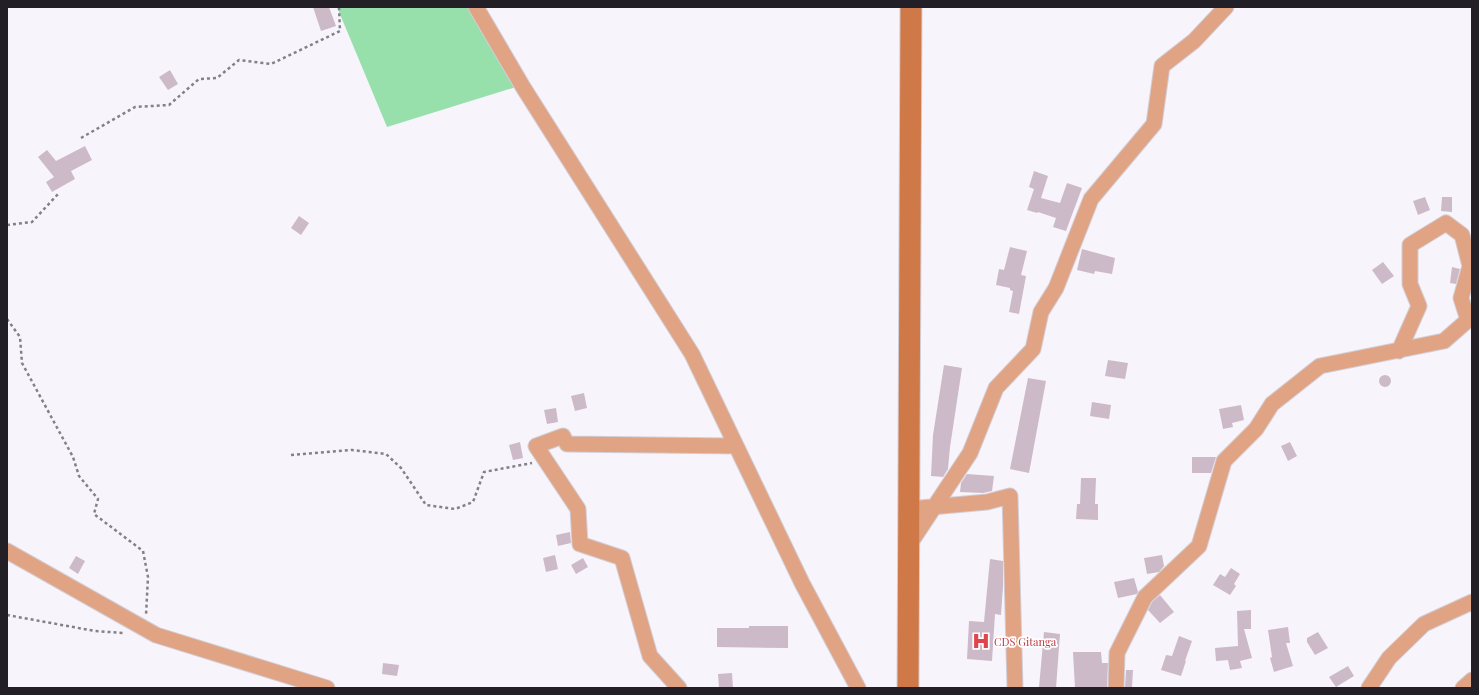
<svg xmlns="http://www.w3.org/2000/svg" width="1479" height="695" viewBox="0 0 1479 695" font-family="'Playfair Display',serif">
<style>
.green{fill:#97e0ac}
.building{fill:#cdbac9}
.lines{fill:none;stroke-linecap:round;stroke-linejoin:round}
.street-casing{stroke:#d2ced6;stroke-width:17}
.secondary-casing{stroke:#d2ced6;stroke-width:23}
.path{stroke:#848088;stroke-width:2.5;stroke-dasharray:3 3;stroke-linecap:butt}
.street{stroke:#e0a484;stroke-width:15}
.secondary{stroke:#d07948;stroke-width:21}
.labels{text-anchor:middle;dominant-baseline:central;stroke-width:3.5;stroke-linejoin:round;paint-order:stroke}
.health-label{font-size:11px;fill:#be3a42;stroke:#fff;text-anchor:start}
</style>
<rect width="100%" height="100%" fill="#f8f4fc"/>
<path class="green" d="M337,7H471L516,87L387,127Z"/>
<path class="building" d="M313,7H329L336,26L321,31Z
M170,70L178,84L168,90L159,77Z
M85,146L92,160L71,171L75,179L52,192L46,182L54,177L38,157L47,150L56,161Z
M1034,171L1048,176L1041,198L1060,203L1067,183L1082,188L1066,231L1053,227L1056,218L1038,212L1037,213L1027,210L1034,189L1029,187Z
M1425,197L1430,210L1418,215L1413,201Z
M1442,197H1452V212L1441,211Z
M299,216L309,223L301,235L291,228Z
M1010,247L1027,251L1021,275L1026,276L1019,314L1009,312L1013,291L1010,290V288L996,285L999,269L1004,270Z
M1082,249L1115,258L1112,274L1095,271L1094,274L1077,270Z
M1383,262L1394,276L1382,284L1372,270Z
M1452,267L1460,269L1456,284L1450,283Z
M1108,360L1128,363L1125,379L1105,376Z
M944,365L962,368L950,447L948,469L943,477L931,476L933,435Z
M1379 381a6 6 0 1 1 12 0a6 6 0 1 1-12 0Z
M1028,378L1046,381L1029,473L1010,469Z
M584,393L587,408L575,411L571,396Z
M1092,402L1111,405L1109,419L1090,416Z
M1241,405L1244,420L1232,423L1233,427L1223,429L1219,409Z
M556,408L558,422L547,424L544,410Z
M520,442L523,458L513,460L509,445Z
M1290,442L1297,456L1288,461L1281,446Z
M1192,457H1216L1211,473H1192Z
M967,474L994,476L992,491L983,493L960,492L961,483Z
M1081,478H1096L1095,504H1098V520L1076,519L1077,504H1080Z
M570,532L571,543L558,546L556,535Z
M555,555L558,569L546,572L543,558Z
M1162,555L1164,566L1159,572L1147,574L1144,558Z
M76,556L85,561L78,574L69,568Z
M583,558L588,567L576,574L571,565Z
M990,559L1003,561V587L1001,615L995,614L992,661L967,659L969,621L984,622Z
M1231,568L1240,574L1234,584L1236,586L1230,595L1213,585L1220,574L1225,577Z
M1134,578L1138,592L1137,594L1118,598L1114,582Z
M1160,595L1174,612L1160,623L1148,610L1152,602Z
M1251,610V629H1244L1252,658L1240,661L1242,668L1230,670L1228,660L1216,661L1215,648L1238,646L1237,611Z
M749,626H788V648L717,647V628H749Z
M1288,627L1290,643H1286L1293,666L1274,672L1270,658L1272,657L1268,630Z
M1044,632L1060,634L1056,688L1039,687Z
M1318,632L1328,648L1315,655L1307,642V638Z
M1179,636L1192,641L1185,661H1186L1181,676L1161,670L1166,655L1172,656Z
M1073,652H1101L1102,663H1108L1107,688H1075Z
M383,663L399,665L397,676L382,674Z
M1348,666L1354,676L1336,687L1329,677Z
M1126,670H1133L1132,688H1125Z
M732,673L733,688H719L718,674Z"/>
<g class="lines">
<g class="street-casing">
<path id="street" d="M476,7L523,87L692,354L802,583L858,688
M909,509L987,502L1010,496L1015,688
M909,545L970,453L996,388L1033,349L1041,312L1056,288L1091,199L1154,124L1162,66L1194,41L1226,7
M7,551L156,635L327,688
M679,688L650,656L622,558L580,544L578,509L536,446L563,436L567,444L736,446
M1116,688L1117,653L1145,597L1199,546L1224,461L1256,429L1272,404L1320,366L1444,341L1468,320L1461,298L1470,266L1462,235L1446,223L1410,245V284L1419,306L1399,351
M1369,688L1389,658L1424,624L1472,602
M1463,688L1472,680"/>
</g>
<g class="secondary-casing">
<path id="secondary" d="M908,688L911,7"/>
</g>
<path class="path" d="M81,138L135,107L169,105L199,79L217,78L239,60L271,64L340,31L339,7
M7,225L32,222L59,193
M7,319L20,337L22,363L73,457L79,476L98,499L94,514L143,551L148,577L146,615
M291,455L352,450L386,454L401,468L426,505L455,509L473,502L484,472L532,463
M7,615L95,631L123,633"/>
<use href="#street" class="street"/>
<use href="#secondary" class="secondary"/>
</g>
<defs>
<g id="hospital-bare" transform="scale(1.38)"><path d="M-5-5h3v3.5h4V-5h3V5h-3V1.5h-4V5h-3Z" fill="#e0444e" stroke="#fff" stroke-width="2.5" paint-order="stroke"/></g>
</defs>
<g fill-rule="evenodd">
<use href="#hospital-bare" x="981" y="641"/>
</g>
<g class="labels">
<g class="health-label">
<text x="994" y="641">CDS Gitanga</text>
</g>
</g>
<rect width="1479" height="695" fill="none" stroke="#231f27" stroke-width="16"/>
</svg>
